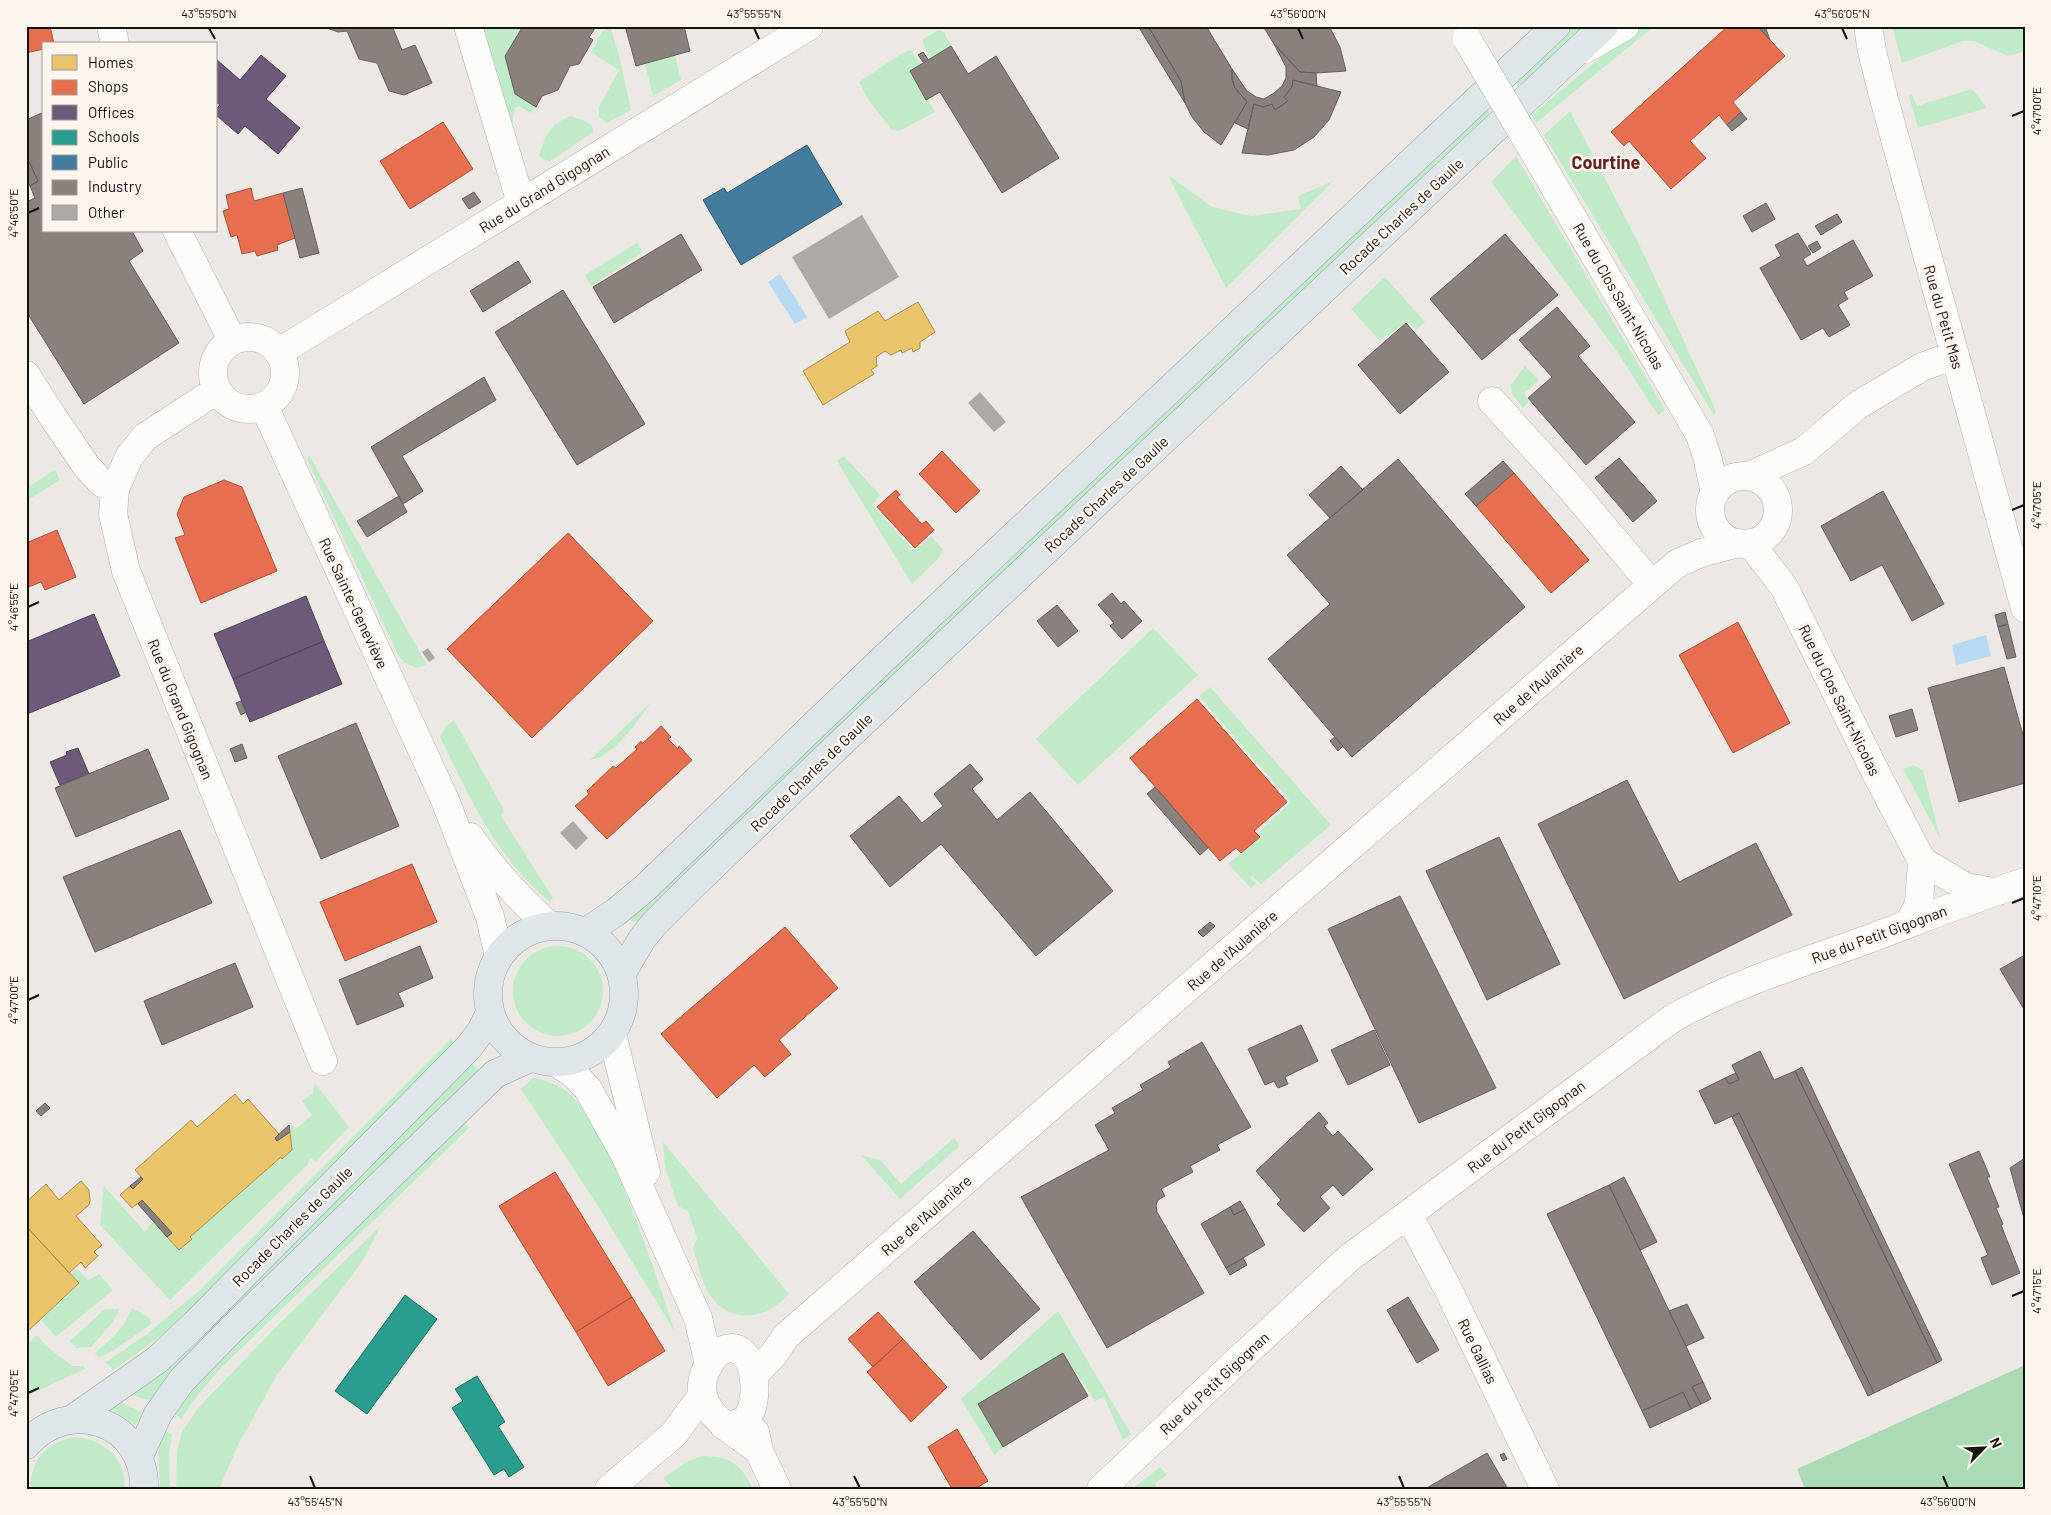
<svg xmlns="http://www.w3.org/2000/svg" width="2051" height="1515" viewBox="0 0 2051 1515" font-family="Barlow,sans-serif">
<style>
.green{fill:#c1ebc8}
.forest{fill:#abdab5}
.water{fill:#b8d9f3}
.homes{fill:#e9c46a;stroke:#a98f4f}
.shops{fill:#e76f51;stroke:#a8533e}
.offices{fill:#6d597a;stroke:#53445a}
.schools{fill:#2a9d8f;stroke:#247469}
.public{fill:#457b9d;stroke:#375c73}
.industry{fill:#8a817c;stroke:#67605c}
.building{fill:#aca9a7}
.lines{fill:none;stroke-linecap:round;stroke-linejoin:round}
.minor-casing{stroke:#b3b0ad;stroke-width:29}
.major-casing{stroke:#96a2a7;stroke-width:29}
.minor{stroke:#fcfcfb;stroke-width:28}
.major{stroke:#dee6ea;stroke-width:28}
.minor-bridge-casing{stroke:#b3b0ad;stroke-width:29;stroke-linecap:butt}
.minor-bridge{stroke:#fcfcfb;stroke-width:28}
.ticks{fill:none;stroke:#151310;stroke-width:2}
.labels{text-anchor:middle;dominant-baseline:central;stroke-width:5;stroke-linejoin:round;paint-order:stroke}
.street-label{font-size:15px;fill:#151310;stroke:#fcf5ee}
.quarter-label{font-size:18px;font-weight:bold;fill:#672224;stroke:#fcf5ee}
.neatline{fill:none;stroke:#151310;stroke-width:2}
.ticks-label{font-size:12px;text-anchor:middle;fill:#151310}
</style>
<rect width="100%" height="100%" fill="#ece8e4"/>
<path class="green" d="M486,26H523L505,56L515,94L536,107L531,113L519,106L515,108L512,125L482,34Z
M610,26L619,55L631,110L607,123L599,117V107L619,70L591,52L601,33Z
M1567,26H1594L1523,95L1514,78Z
M1638,26H1654L1536,123L1532,115Z
M1892,26H2025V51L2008,56L1974,41H1963L1902,63Z
M939,30L944,32L951,46L931,58L924,46L923,39Z
M911,50L920,64L910,71L935,112L899,131L892,130L869,101L859,82L901,54Z
M675,55L681,80L653,96L645,64Z
M1972,89L1987,108L1918,128L1909,96L1912,95L1917,106Z
M1486,106L1493,120L642,921L632,922L629,917Z
M1570,111L1641,248L1716,411L1714,415L1544,135Z
M571,116L583,120L592,126L593,132L549,162L539,156C546,135 549,124 571,116Z
M1516,156L1665,410L1658,415L1616,350L1491,182Z
M1168,175L1212,207L1251,216L1301,209L1298,196L1333,181L1226,288Z
M637,243L643,252L591,286L585,275Z
M1385,277L1425,322L1416,330L1407,321L1380,341L1351,309Z
M1525,366L1539,380L1524,393L1529,402L1523,408L1512,394L1511,385Z
M309,455L427,665L416,668L404,662L398,655L307,459Z
M844,456L880,495L872,505L914,551L931,536L943,550L938,559L912,584L837,461Z
M55,470L60,480L26,501V488Z
M1153,628L1198,675L1078,785L1036,739Z
M1210,687L1331,825L1261,884L1252,876L1250,879L1256,883L1251,888L1228,864L1262,836L1259,832L1291,802L1199,696Z
M651,702C638,721 614,757 590,760Z
M454,720L504,810L501,816L553,898L550,902C495,855 471,801 440,737L446,726Z
M1913,765L1923,770L1940,838L1903,769Z
M513 991a45 45 0 1 1 90 0a45 45 0 1 1-90 0Z
M451,1039L456,1044L212,1295L153,1342L113,1370L106,1362L147,1334L200,1290Z
M471,1062L483,1074L153,1402L130,1394Z
M533,1078C548,1081 562,1085 573,1097C597,1123 610,1156 623,1187C643,1235 659,1284 675,1332L598,1206L521,1089Z
M315,1083L349,1127L316,1161L310,1158L308,1164L170,1300L100,1225L104,1186L145,1232L153,1221L180,1250L192,1239L190,1237L281,1157L282,1158L292,1150L289,1125L297,1128L312,1115L302,1101L313,1093Z
M462,1121L469,1128L221,1368L200,1392L181,1419L173,1413L210,1369Z
M954,1138L958,1143L959,1146L900,1199L861,1155L880,1160L901,1184Z
M663,1142L789,1294C767,1319 731,1326 710,1295C701,1282 698,1262 693,1248L697,1238L688,1211L678,1206L665,1167Z
M380,1227L362,1262L277,1375L238,1445L219,1489H176L177,1451L182,1432L199,1407L278,1325Z
M77,1269L88,1280L99,1274L113,1290L56,1337L41,1320L79,1283L71,1274Z
M132,1308L149,1318L151,1324L117,1348L99,1358L95,1353C111,1339 125,1328 132,1308Z
M105,1309H120L112,1323L91,1347L76,1348L70,1341Z
M1058,1311L1131,1434L1123,1440L1104,1397L1095,1401L1063,1353L978,1404L1003,1447L995,1455L961,1399Z
M37,1335L45,1345L72,1366H84L85,1369L26,1396V1345Z
M117,1400L143,1413L135,1425L107,1407Z
M163,1429L172,1435L169,1454L170,1489H160L158,1443Z
M77,1437C103,1440 128,1459 124,1489H31C29,1460 49,1440 77,1437Z
M702,1456C730,1456 741,1464 753,1489H673L663,1478L688,1461Z
M1160,1467L1167,1475L1155,1483L1157,1489H1138L1136,1486Z"/>
<path class="forest" d="M2025,1365V1489H1805L1797,1469Z"/>
<path class="water" d="M780,274L807,317L795,324L768,282Z
M1986,635L1991,656L1956,665L1952,645Z"/>
<path class="homes" d="M918,302L935,332L920,342V348L913,352L912,348L902,353L901,350L891,355L885,351L876,357L877,366L871,370L874,374L823,405L803,371L850,342L845,331L878,311L885,321Z
M235,1094L243,1104L248,1099L279,1134L275,1138L277,1141L290,1132L292,1150L282,1159L281,1157L190,1237L192,1239L179,1250L167,1237L172,1233L142,1200L132,1208L120,1195L130,1186L133,1189L143,1179L135,1170L191,1120L197,1127Z
M81,1181L89,1190L90,1201L89,1205L76,1216L102,1245L94,1252L98,1256L85,1268L81,1262L69,1273L26,1226V1202L46,1184L59,1200Z
M26,1226L79,1283L26,1333Z"/>
<path class="shops" d="M26,26H50L54,44H44V49L26,53Z
M1757,26L1785,56L1733,102L1741,112L1727,125L1719,115L1690,141L1706,158L1671,189L1629,141L1624,146L1611,132L1728,26Z
M443,122L473,169L410,209L380,161Z
M251,188L254,201L283,193L295,238L277,245L278,250L257,256L255,251L242,254L237,235L231,237L223,211L229,209L226,195Z
M942,451L980,491L956,513L919,474Z
M1514,473L1589,560L1551,593L1476,506Z
M224,480L242,487L277,571L201,603L175,538L185,535L177,514L184,497Z
M896,490L900,495L897,497L922,524L926,521L934,530L915,548L877,507Z
M57,530L76,577L45,590L41,582L26,588V543Z
M568,533L653,621L532,738L447,649Z
M1738,622L1790,723L1733,753L1679,655Z
M1197,699L1287,802L1254,831L1260,837L1241,853L1236,848L1220,861L1130,758Z
M661,726L671,737L668,739L678,749L679,746L692,760L607,839L575,806L589,794L587,791L613,766L616,768L637,749L635,747L641,741L642,744Z
M412,864L437,922L345,961L320,902Z
M785,927L838,988L779,1040L791,1054L765,1077L754,1065L717,1098L661,1034Z
M555,1172L632,1297L576,1332L499,1206Z
M632,1297L665,1351L608,1386L576,1332Z
M878,1312L903,1339L873,1367L848,1339Z
M903,1339L947,1387L911,1422L867,1372Z
M957,1429L988,1481L975,1489H952L928,1447Z"/>
<path class="offices" d="M261,55L286,76L266,99L300,128L278,154L245,126L238,134L216,115V109L220,105L216,102V59L240,80Z
M306,596L324,641L233,679L214,634Z
M94,614L120,676L27,714L26,642Z
M324,641L342,684L250,722L233,679Z
M78,748L89,774L60,785L50,762L67,755L66,752Z"/>
<path class="schools" d="M405,1295L437,1319L367,1414L335,1391Z
M477,1376L505,1422L498,1426L524,1467L509,1477L504,1469L494,1475L452,1408L463,1401L455,1389Z"/>
<path class="public" d="M807,145L842,204L741,265L703,200L724,188L727,193Z"/>
<path class="industry" d="M321,26H392L402,50L415,45L432,83L404,95L389,91L377,63L359,59L347,31L338,32Z
M523,26H593L594,30L589,37L593,40L579,64L570,66L558,90L542,96L536,107L515,94L505,56Z
M625,26H684L690,51L636,66Z
M1138,26H1148L1181,81L1185,103Z
M1148,26H1206L1232,69V79L1235,88L1247,102L1221,145L1204,132L1192,117L1185,103L1181,81Z
M1263,26H1329L1340,47L1346,71L1316,73L1300,72L1274,44Z
M1757,26H1765L1770,40L1765,34Z
M1274,44L1300,72L1316,73L1317,86L1293,80L1292,87L1284,97L1288,101L1275,110L1272,104L1263,107L1254,104L1248,129L1235,123L1247,102L1235,88L1232,79V69L1247,91L1256,97L1264,99L1274,93L1282,86L1286,78V67Z
M951,46L968,74L996,56L1059,158L1002,193L940,92L926,100L910,71Z
M923,52L928,59L923,62L918,55Z
M1293,80L1341,92L1329,120L1314,137L1294,150L1268,155L1242,153L1254,104L1263,107L1272,104L1275,110L1288,101L1284,97L1292,87Z
M44,112V231H132L143,251L129,261L179,343L84,404L26,311V202L35,198L30,186L38,181L26,155V120Z
M1741,112L1747,119L1732,131L1727,125Z
M26,155L38,181L30,186L26,177Z
M302,188L319,253L300,258L283,193Z
M474,192L481,202L469,209L462,199Z
M1766,203L1775,219L1752,232L1743,216Z
M1837,214L1842,222L1821,235L1815,226Z
M1798,233L1811,254L1803,259L1807,266L1853,240L1873,276L1844,292L1848,299L1838,305L1850,325L1829,337L1823,328L1801,340L1760,268L1781,256L1775,245Z
M681,234L702,270L614,323L593,287Z
M1505,234L1558,295L1482,360L1430,299Z
M1817,241L1821,248L1813,253L1808,246Z
M518,261L531,282L483,312L470,291Z
M563,290L645,424L577,465L495,332Z
M1557,307L1590,346L1578,356L1635,422L1586,465L1528,398L1552,377L1519,340Z
M1406,323L1449,372L1400,414L1358,365Z
M484,377L496,400L402,456L423,491L403,504L371,447Z
M1619,458L1657,501L1633,522L1595,478Z
M1398,459L1525,607L1352,757L1268,659L1330,604L1287,555Z
M1503,461L1514,473L1476,506L1465,494Z
M1341,466L1363,490L1330,518L1309,495Z
M1883,491L1944,604L1912,621L1882,565L1851,581L1821,526Z
M399,496L407,512L367,537L357,521Z
M1112,593L1121,604L1124,601L1142,621L1122,639L1110,626L1114,623L1098,605Z
M1057,605L1078,631L1058,647L1037,621Z
M2005,612L2008,624L1998,627L1995,615Z
M2008,624L2016,657L2007,659L1998,627Z
M2004,667L2025,742V783L1959,802L1928,688Z
M241,701L246,712L241,715L236,703Z
M1912,709L1918,730L1896,737L1889,716Z
M356,723L399,826L321,859L278,756Z
M1335,737L1343,746L1338,751L1330,741Z
M242,744L247,758L235,762L230,749Z
M148,749L169,799L76,837L55,788Z
M970,764L983,779L972,789L997,820L1030,792L1113,891L1036,956L941,844L890,887L850,836L899,796L922,823L943,806L934,794Z
M1627,780L1679,882L1756,843L1792,915L1624,999L1538,824Z
M1155,787L1208,848L1200,855L1147,794Z
M180,830L212,903L95,952L63,877Z
M1499,837L1560,964L1487,1000L1426,871Z
M1400,896L1496,1088L1419,1123L1328,929Z
M1210,922L1215,926L1209,932L1204,927Z
M1204,927L1209,932L1203,937L1198,932Z
M420,946L433,978L398,993L404,1006L357,1025L339,980Z
M2025,955V1011L2000,969Z
M235,963L253,1007L162,1045L144,1001Z
M1301,1025L1318,1061L1285,1077L1288,1084L1278,1088L1274,1081L1265,1085L1248,1049Z
M1374,1030L1390,1065L1348,1085L1331,1050Z
M1202,1042L1251,1127L1217,1145L1220,1150L1190,1166L1193,1172L1161,1189L1165,1196L1158,1200L1156,1205L1157,1212L1204,1293L1107,1348L1021,1197L1109,1150L1095,1125L1115,1113L1112,1108L1143,1090L1140,1085L1171,1067L1168,1062Z
M1760,1051L1774,1080L1795,1071L1937,1363L1874,1393L1739,1113L1715,1124L1699,1091L1725,1078L1729,1084L1739,1080L1732,1065Z
M1802,1067L1942,1360L1937,1363L1795,1071Z
M1736,1073L1739,1080L1729,1084L1725,1078Z
M45,1103L50,1108L41,1116L36,1111Z
M1319,1112L1328,1123L1324,1126L1333,1136L1338,1131L1373,1169L1343,1196L1333,1185L1320,1197L1330,1208L1304,1232L1277,1204L1281,1200L1256,1171Z
M1739,1113L1874,1393L1868,1396L1732,1117Z
M289,1125L290,1132L277,1141L275,1138Z
M1979,1151L1990,1177H1987L1999,1207L1996,1208L2003,1224L2001,1225L2020,1273L1992,1285L1981,1258L1988,1255L1949,1164Z
M2025,1158V1222L2010,1168Z
M141,1177L143,1179L133,1189L130,1186Z
M1624,1177L1657,1242L1640,1250L1609,1185Z
M1609,1185L1703,1382L1692,1387L1701,1404L1691,1409L1683,1392L1642,1411L1547,1214Z
M142,1200L172,1233L167,1237L138,1204Z
M1240,1201L1245,1209L1234,1215L1230,1207Z
M1230,1207L1234,1215L1245,1209L1265,1245L1226,1268L1201,1224Z
M973,1231L1040,1309L981,1360L914,1282Z
M1243,1258L1247,1265L1230,1275L1226,1268Z
M1408,1297L1439,1350L1417,1363L1387,1310Z
M1687,1304L1704,1338L1686,1346L1669,1311Z
M1063,1353L1088,1396L1003,1447L978,1404Z
M1703,1382L1711,1399L1701,1404L1692,1387Z
M1683,1392L1691,1409L1650,1428L1642,1411Z
M1487,1453L1508,1489H1425Z
M1504,1453L1507,1459L1503,1461L1500,1455Z"/>
<path class="building" d="M862,215L899,277L829,319L792,257Z
M980,392L1006,422L994,432L968,403Z
M428,648L435,658L429,662L422,652Z
M573,821L588,838L576,850L560,833Z"/>
<g class="lines">
<g class="minor-casing">
<path id="minor" d="M111,26L115,44
M468,26L521,203
M1868,26L1872,51L1884,99L2025,608
M1585,49L1625,26
M1537,157L1700,435L1708,460L1715,493
M177,231L232,340
M213 373a36 36 0 1 1 72 0a36 36 0 1 1-72 0Z
M279,352L809,26
M26,375L53,417L87,467L102,483L115,489
M217,390L145,437L129,457L115,489L113,514L126,571L323,1061
M1492,401L1570,487L1652,585
M264,406L445,800L490,917L499,956
M1749,476L1804,451L1858,405L1922,367L1954,355
M1710 510a34 34 0 1 1 68 0a34 34 0 1 1-68 0Z
M1750,543L1784,587L1875,771L1922,861L1966,887L1993,892
M470,837C492,870 519,898 548,925
M1909,923L1919,904L1922,861
M612,1034L646,1172
M557,1063L574,1074L588,1089L625,1155L698,1318L709,1364
M1408,1214L1447,1287L1545,1489
M754,1375L774,1354L786,1336L1660,578L1678,563L1701,553L1738,543
M724,1426C732,1425 740,1424 746,1419C762,1401 756,1337 723,1350C714,1354 710,1362 706,1370C688,1410 734,1430 759,1451
M755,1432L759,1451L777,1489
M609,1489L674,1434L703,1394
M1101,1489L1235,1363L1349,1258L1673,1018C1733,984 1799,964 1863,941C1917,921 1970,899 2025,882"/>
</g>
<g class="major-casing">
<path id="major" d="M488 994a68 68 0 1 1 136 0a68 68 0 1 1-136 0Z
M586,932L616,912L645,888L880,662L1556,26
M622,973L642,939L654,924L691,887L842,742L1604,26
M74,1418L157,1360L195,1324L468,1048L481,1031L490,1013
M26,1445C69,1395 146,1422 144,1489
M139,1456L158,1414L182,1380L230,1331L495,1074L530,1058"/>
</g>
<use href="#minor" class="minor"/>
<use href="#major" class="major"/>
<g class="minor-bridge-casing">
<path id="minor-bridge" d="M1467,39L1537,157"/>
</g>
<use href="#minor-bridge" class="minor-bridge"/>
</g>
<path class="ticks" d="M209,28L215,39M754,28L759,39M1298,28L1303,39M1842,28L1847,39M2012,116L2024,111M28,213L39,208M2012,510L2024,505M28,607L39,602M2012,903L2024,898M28,1000L39,995M2012,1296L2024,1291M28,1393L39,1388M310,1476L315,1488M854,1476L860,1488M1399,1476L1404,1488M1943,1476L1948,1488"/>
<g class="labels">
<g class="street-label">
<text transform="translate(544 189) rotate(-32)">Rue du Grand Gigognan</text>
<text transform="translate(1401 216) rotate(-43)">Rocade Charles de Gaulle</text>
<text transform="translate(1619 296) rotate(60)">Rue du Clos Saint-Nicolas</text>
<text transform="translate(1944 317) rotate(74)">Rue du Petit Mas</text>
<text transform="translate(1106 494) rotate(-43)">Rocade Charles de Gaulle</text>
<text transform="translate(354 603) rotate(65)">Rue Sainte-Geneviève</text>
<text transform="translate(1538 684) rotate(-41)">Rue de l'Aulanière</text>
<text transform="translate(1840 700) rotate(64)">Rue du Clos Saint-Nicolas</text>
<text transform="translate(181 709) rotate(68)">Rue du Grand Gigognan</text>
<text transform="translate(811 772) rotate(-44)">Rocade Charles de Gaulle</text>
<text transform="translate(1879 934) rotate(-20)">Rue du Petit Gigognan</text>
<text transform="translate(1232 950) rotate(-41)">Rue de l'Aulanière</text>
<text transform="translate(1526 1126) rotate(-37)">Rue du Petit Gigognan</text>
<text transform="translate(926 1215) rotate(-41)">Rue de l'Aulanière</text>
<text transform="translate(292 1226) rotate(-45)">Rocade Charles de Gaulle</text>
<text transform="translate(1478 1351) rotate(64)">Rue Gallias</text>
<text transform="translate(1214 1383) rotate(-43)">Rue du Petit Gigognan</text>
</g>
<g class="quarter-label">
<text x="1606" y="162">Courtine</text>
</g>
</g>
<rect width="2051" height="1515" fill="none" stroke="#fcf5ee" stroke-width="55"/>
<rect x="42" y="42" width="175" height="190" fill="#fcf5ee" stroke="#a09b95"/>
<rect x="52" y="55" width="25" height="15" fill="#e9c46a" stroke="#a09b95"/>
<text x="88" y="68" font-size="15" fill="#151310">Homes</text>
<rect x="52" y="80" width="25" height="15" fill="#e76f51" stroke="#a09b95"/>
<text x="88" y="92" font-size="15" fill="#151310">Shops</text>
<rect x="52" y="105" width="25" height="15" fill="#6d597a" stroke="#a09b95"/>
<text x="88" y="118" font-size="15" fill="#151310">Offices</text>
<rect x="52" y="130" width="25" height="15" fill="#2a9d8f" stroke="#a09b95"/>
<text x="88" y="142" font-size="15" fill="#151310">Schools</text>
<rect x="52" y="155" width="25" height="15" fill="#457b9d" stroke="#a09b95"/>
<text x="88" y="168" font-size="15" fill="#151310">Public</text>
<rect x="52" y="180" width="25" height="15" fill="#8a817c" stroke="#a09b95"/>
<text x="88" y="192" font-size="15" fill="#151310">Industry</text>
<rect x="52" y="205" width="25" height="15" fill="#aca9a7" stroke="#a09b95"/>
<text x="88" y="218" font-size="15" fill="#151310">Other</text>
<g transform="translate(1984 1448) rotate(66)" stroke="#fcf5ee" stroke-width="4" paint-order="stroke">
<path d="M0-4L9 19L0 12L-9 19Z" fill="#151310"/>
<text y="-8" font-size="14" font-weight="bold" text-anchor="middle" fill="#151310">N</text>
</g>
<rect x="28" y="28" width="1996" height="1460" class="neatline"/>
<g class="ticks-label">
<text x="209" y="18">43°55'50"N</text>
<text x="754" y="18">43°55'55"N</text>
<text x="1298" y="18">43°56'00"N</text>
<text x="1842" y="18">43°56'05"N</text>
<text transform="translate(2037 111) rotate(-90)" y="4">4°47'00"E</text>
<text transform="translate(14 213) rotate(-90)" y="4">4°46'50"E</text>
<text transform="translate(2037 505) rotate(-90)" y="4">4°47'05"E</text>
<text transform="translate(14 607) rotate(-90)" y="4">4°46'55"E</text>
<text transform="translate(2037 898) rotate(-90)" y="4">4°47'10"E</text>
<text transform="translate(14 1000) rotate(-90)" y="4">4°47'00"E</text>
<text transform="translate(2037 1291) rotate(-90)" y="4">4°47'15"E</text>
<text transform="translate(14 1393) rotate(-90)" y="4">4°47'05"E</text>
<text x="315" y="1506">43°55'45"N</text>
<text x="860" y="1506">43°55'50"N</text>
<text x="1404" y="1506">43°55'55"N</text>
<text x="1948" y="1506">43°56'00"N</text>
</g>
</svg>
